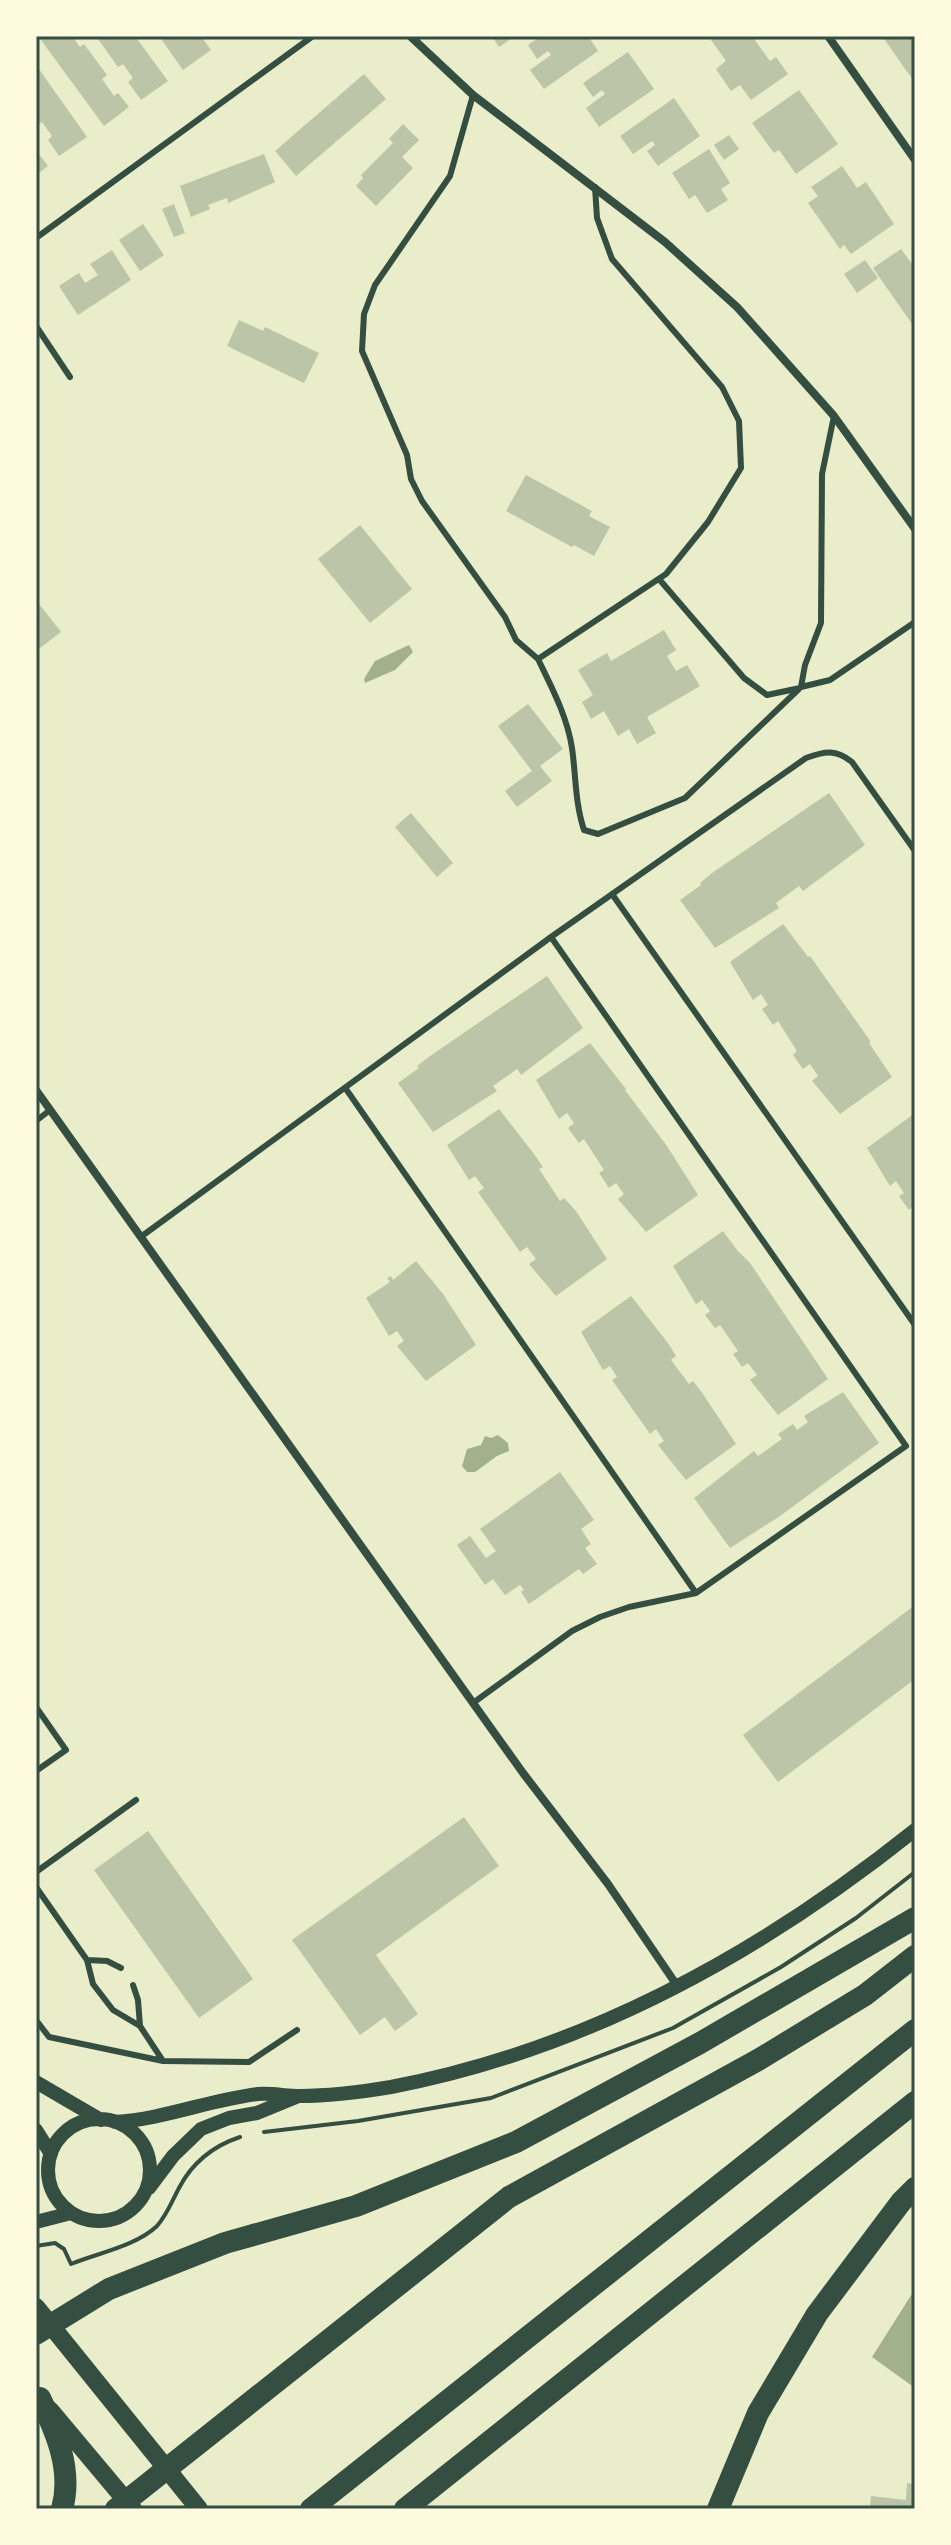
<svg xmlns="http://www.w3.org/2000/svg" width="951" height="2545" viewBox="0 0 951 2545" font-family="Ubuntu,sans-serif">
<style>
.water{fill:#a3b18a}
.building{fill:#bcc5a7}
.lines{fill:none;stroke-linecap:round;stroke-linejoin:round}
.path{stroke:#344e41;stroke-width:4}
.service{stroke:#344e41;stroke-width:6}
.minor{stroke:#344e41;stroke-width:8}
.tertiary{stroke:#344e41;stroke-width:14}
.primary{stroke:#344e41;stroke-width:18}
.motorway{stroke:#344e41;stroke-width:22}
.neatline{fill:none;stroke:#344e41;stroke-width:3}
</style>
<rect width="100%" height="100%" fill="#e9edc9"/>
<path class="water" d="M409,645L413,652L395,670L365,683L364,679L375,661Z
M498,1435L508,1443L509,1451L497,1456L475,1472H467L462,1466L467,1449L481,1445L485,1436L491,1438Z
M915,2289V2388L872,2357Z"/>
<path class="building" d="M38,36H72L80,47L84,44L107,75L102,79L114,96L118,93L129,107L104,126Z
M96,36H135L168,81L141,100L128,82L133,78L123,64L118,67Z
M159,36H201L211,50L183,70Z
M492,36H515L499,47Z
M541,36H588L598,51L544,89L530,70L551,55L548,51L537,59L528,45Z
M718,36H752L770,61L776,57L788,74L751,100L740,85L731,91L716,69L726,61L711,40Z
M882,36H915V83Z
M628,52L654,89L599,127L586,108L605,94L602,90L593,97L583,83Z
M36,65L87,137L59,156L48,140L52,136L42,122L38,125L36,123Z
M364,74L386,99L296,176L275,151Z
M799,90L838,144L796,174L779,150L774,153L752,123Z
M674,98L700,136L658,166L647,151L655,145L652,141L633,154L620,136Z
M403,124L419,140L402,157L413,168L376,206L356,186L363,178L361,175L393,143L389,139Z
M729,135L739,149L724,160L714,145Z
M709,149L730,183L721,189L728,200L707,213L695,195L689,199L672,173Z
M36,150L48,166L36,175Z
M264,154L275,182L228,203L227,198L208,205L210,209L191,217L180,186Z
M842,166L857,188L866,182L894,224L851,254L844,245L840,249L808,203L818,196L811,187Z
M174,204L185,233L174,237L162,209Z
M143,224L164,255L140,271L119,240Z
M901,249L915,268V322L912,324L873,268Z
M112,250L131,280L78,315L59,286L79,273L85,283L98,275L90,264Z
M865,260L878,278L857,293L844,274Z
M239,320L263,331L265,327L319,353L304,383L227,346Z
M526,475L592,511L589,516L610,527L594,556L574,545L572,547L506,511Z
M360,525L412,589L370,623L318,559Z
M36,600L61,632L36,651Z
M664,630L676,650L667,656L676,671L687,665L700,686L647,717L656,733L637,744L629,729L618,736L604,711L591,719L582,702L593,695L578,670L607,653L611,661Z
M528,704L563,749L540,766L552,781L517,807L505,791L532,771L498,726Z
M829,793L865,845L803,891L799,886L776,903L779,908L715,948L680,900L701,885L700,883L712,873Z
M411,813L453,863L437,877L395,827Z
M783,924L808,957L810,956L871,1042L869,1043L892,1077L840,1114L812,1081L818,1076L810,1064L803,1069L793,1055L797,1051L778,1021L773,1025L762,1009L768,1005L761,994L753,1000L730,962Z
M547,976L583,1028L521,1075L517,1069L493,1086L497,1091L433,1132L398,1083L419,1068L417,1066L430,1056Z
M590,1043L626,1089L625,1090L667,1146L698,1195L646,1232L618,1199L624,1194L616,1183L609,1188L599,1173L604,1170L584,1139L579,1143L568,1128L574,1123L567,1113L559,1119L536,1080Z
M499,1109L534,1154L543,1167L539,1169L560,1201L564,1198L576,1211L607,1259L556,1296L529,1264L536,1259L527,1247L520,1252L478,1192L484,1188L475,1176L469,1180L447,1145Z
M915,1113V1205L909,1210L899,1196L904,1193L896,1181L890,1186L867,1148Z
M723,1231L737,1250L750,1263L828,1379L778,1415L750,1380L757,1375L748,1363L742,1367L733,1354L738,1351L720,1325L715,1328L705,1315L710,1311L702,1300L696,1304L673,1266Z
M416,1261L443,1294L476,1345L426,1381L397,1346L404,1341L397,1331L389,1336L366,1298L390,1282L387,1278L391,1276L393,1280Z
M631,1296L668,1343L676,1356L671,1360L689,1384L693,1381L703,1394L736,1444L686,1480L658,1445L664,1441L656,1429L650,1434L612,1380L617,1377L610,1366L603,1370L581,1332Z
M843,1392L879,1443L780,1516L730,1548L694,1498L754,1451L758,1456L782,1439L778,1434L793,1424L797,1430L808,1422L804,1416Z
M560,1472L594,1520L581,1529L591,1544L585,1548L597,1564L583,1574L579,1569L529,1604L521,1592L524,1590L520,1585L505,1595L493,1579L485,1585L457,1545L470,1536L486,1558L496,1551L480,1529Z
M915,1605V1679L778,1782L743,1735Z
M464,1817L499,1866L376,1955L418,2014L395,2031L385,2017L360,2035L292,1940Z
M148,1831L253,1979L199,2018L94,1870Z
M907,2483L915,2484V2509H870L871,2496L906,2500Z"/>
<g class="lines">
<path class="path" d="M264,2132L358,2121L491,2098L673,2028L781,1967L856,1918L915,1872
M36,2246L55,2243L64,2249L71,2264C98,2253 136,2246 157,2226C167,2215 172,2201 179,2188C192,2163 213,2146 240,2137"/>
<path class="service" d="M473,95L450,176L375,285L364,314L362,351L407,455L411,479L422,501L505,617L516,640L538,659L666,574L708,522L741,468L739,421L722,387L612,259L597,218L595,187
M36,238L313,36
M36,326L70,377
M834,416L822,474L821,623L805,665L801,687L830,680L915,622
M659,579L744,678L767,695L800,688
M538,659C552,688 567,716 572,748C576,776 575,803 584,830L598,834L685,798L801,687
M612,894L915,1325
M551,937L806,758C825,751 836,749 852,762L915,851
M346,1089L696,1593
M36,1121L50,1110
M142,1236L551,937L906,1446L696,1593L629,1607L600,1617L572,1631L473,1703
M36,1707L66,1750L36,1771
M36,1872L136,1800
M36,1887L87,1960L93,1984L113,2010L140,2026L163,2061L249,2062L297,2030
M87,1960L107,1961L121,1968
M133,1985L138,2000L140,2026
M36,2020L49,2037L163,2061"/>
<path class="minor" d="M410,36L473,95L665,242L737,307L834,416L915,529
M828,36L915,160
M36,1090L523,1773L608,1884L678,1987"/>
<path class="tertiary" d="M36,2082L101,2120
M48 2170a51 51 0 1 1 102 0a51 51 0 1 1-102 0Z
M115,2122C164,2119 209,2100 258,2094C272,2093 286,2096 300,2096C330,2096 361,2092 391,2087C586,2050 761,1953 915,1830
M36,2130L51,2154
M149,2188L173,2156L201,2129L229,2118L257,2113L296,2097
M36,2222L71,2213"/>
<path class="primary" d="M36,2307L199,2509
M50,2410L133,2509"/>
<path class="motorway" d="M36,2334L109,2289L225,2243L356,2206L516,2142L700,2043L915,1918
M40,2398C56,2432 73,2470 62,2509
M116,2509L509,2197L758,2060L865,1995L915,1956
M311,2509L915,2030
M405,2509L915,2102
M718,2509L758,2413L817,2314L901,2202L915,2188"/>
</g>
<rect width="951" height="2545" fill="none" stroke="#fefae0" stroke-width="76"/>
<rect x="38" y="38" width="875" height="2469" class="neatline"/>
</svg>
